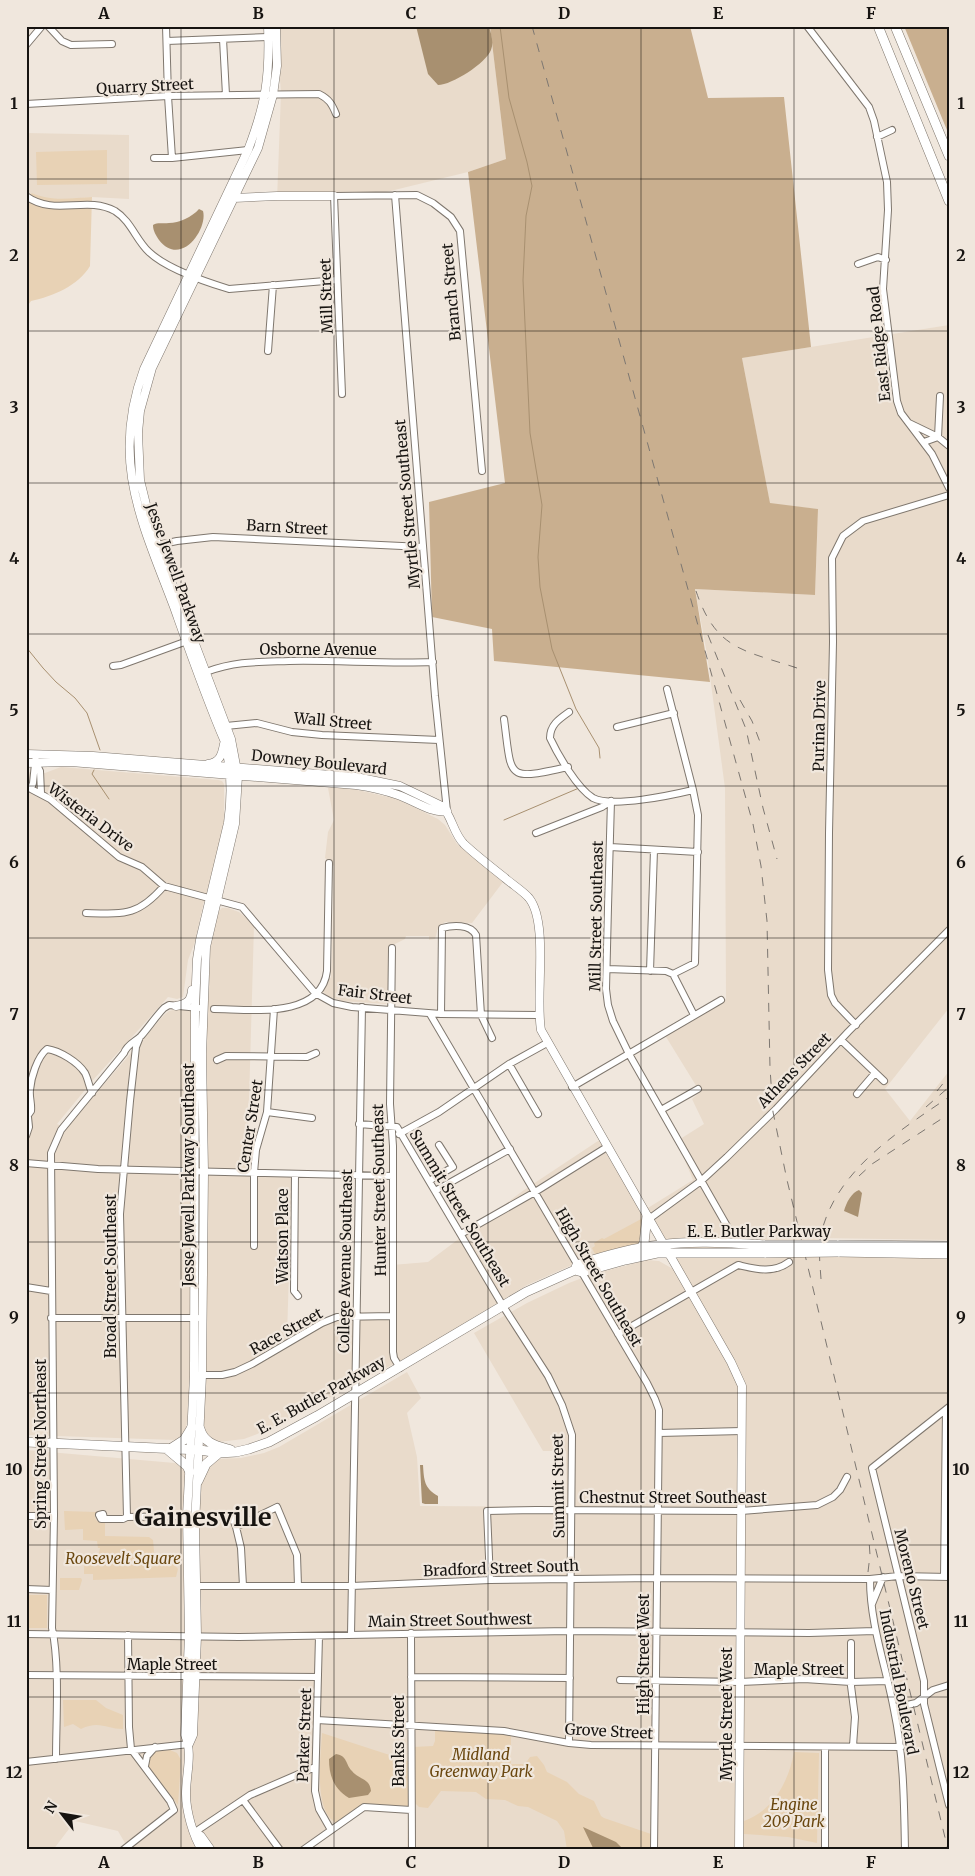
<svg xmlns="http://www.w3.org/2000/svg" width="975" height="1876" viewBox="0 0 975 1876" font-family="Merriweather,serif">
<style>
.built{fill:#e9dbcb}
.green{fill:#e8d2b5}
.forest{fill:#c9af8f}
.water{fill:#a89070}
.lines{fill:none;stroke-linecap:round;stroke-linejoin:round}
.stream{stroke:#a89070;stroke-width:1}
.minor-casing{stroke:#7f776e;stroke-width:8}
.major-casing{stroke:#7f776e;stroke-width:9}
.highway-casing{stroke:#7f776e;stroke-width:10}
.minor{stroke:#fff;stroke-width:6}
.major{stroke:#fff;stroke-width:8}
.highway{stroke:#fff;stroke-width:9}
.rail{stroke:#7d7771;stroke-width:1;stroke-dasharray:9 9;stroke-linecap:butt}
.highway-bridge-casing{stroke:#7f776e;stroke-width:10;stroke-linecap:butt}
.highway-bridge{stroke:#fff;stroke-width:9}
.grid{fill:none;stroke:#171411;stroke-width:1;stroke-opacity:0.55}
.labels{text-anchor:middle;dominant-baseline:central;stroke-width:4.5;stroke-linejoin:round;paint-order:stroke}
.street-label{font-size:15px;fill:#171411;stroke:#f0e7dd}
.park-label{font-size:15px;font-style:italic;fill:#6a470f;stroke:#f0e7dd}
.town-label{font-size:25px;font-weight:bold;fill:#171411;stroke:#f0e7dd}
.neatline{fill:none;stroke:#171411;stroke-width:2}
.grid-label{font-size:16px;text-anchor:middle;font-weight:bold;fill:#171411}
</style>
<rect width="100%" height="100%" fill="#f0e7dd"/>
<path class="built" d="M276,26H490L506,159L468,172L374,195L277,200L281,93Z
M26,133L129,135V199L92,197L57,200L44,198L32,193L26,198Z
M949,325V1008L885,1089L910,1121L949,1071V1240L820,1238L816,1247L949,1249V1850H407L408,1806L372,1804L362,1805L298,1850H129L118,1831L75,1821L53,1850H26V1450L209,1466L217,1459L241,1458L264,1453L279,1447L407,1372L421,1398L407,1413L417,1457L420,1506L567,1507L566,1451H543L474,1333L527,1303L569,1283L590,1275L647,1260L659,1261L673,1269L647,1218L640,1243L590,1257L527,1285L423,1349L349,1387L278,1426L244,1439L218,1442L203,1435L207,1328V1013L211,938L219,911L222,908H228L239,912L254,925L247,1172L292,1173L287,1337L355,1312L390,1314L392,1265L428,1262L524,1190L601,1139L643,1211L693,1180L677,1141L704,1124L692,1099L700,1092L663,1032L726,999L725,788L707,654L695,589L815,595L818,509L770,504L742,358Z
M61,767L218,780L222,781L224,784V824L221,843L203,905L195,942L188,960L183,997L177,999L168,997L160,1006L94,1079L57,1124L66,1128L164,1015L169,1011L178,1009L191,1011L192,1351L186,1433L184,1437L176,1440L26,1435V772L45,773Z
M328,788H349L397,799L438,819L445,825L457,844L503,882L472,923L445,922L438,928L435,939L429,940V936H406L405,939L389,947L388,1002L386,1004L342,1001L328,996L322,991L331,977L332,947L334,866L325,858L328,832L334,820Z"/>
<path class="green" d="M107,150V184L37,185L36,152Z
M32,193C52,202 71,198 92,197L90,266C78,286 53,296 31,301L26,308V198Z
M643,1218L641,1243L596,1256L592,1248L595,1246L594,1243L602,1238L604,1239Z
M64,1511L97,1512L95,1516L96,1520L100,1523L105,1522V1536L149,1537L153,1540L155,1563L174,1564L178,1569L176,1577L93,1580V1574H84V1559H86V1562L97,1561L100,1548H98L97,1541L83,1540V1529L65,1530Z
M60,1578H81L82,1580L79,1590H60Z
M26,1595H47V1628H26Z
M63,1700H96L106,1708L123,1715V1729C107,1729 99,1720 81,1729L73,1724L64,1727Z
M435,1729L511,1734V1764H525L530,1757L537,1756L544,1765L547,1772L567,1782L579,1794L594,1801L601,1816L604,1818L651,1834V1850H567L564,1831L557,1821L528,1807L518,1806L505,1800L486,1799L476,1792L441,1791L428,1808L419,1807L413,1801V1747L433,1746L435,1741Z
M322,1733L408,1761V1806L362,1805L336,1823C313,1810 321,1756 322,1733Z
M170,1750L177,1753L181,1760L178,1805L148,1766L150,1754L155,1751Z
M794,1752L819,1753L817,1843L788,1837L744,1834V1821C773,1811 789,1781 794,1752Z"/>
<path class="forest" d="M490,26H690L708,98L784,97L811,347L742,358L770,503L818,509L815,595L695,589L710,682L494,661L492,629L432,617L429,502L505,483L468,172L506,159Z
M904,26H949V135Z"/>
<path class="water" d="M416,26H489C491,34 494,42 491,50C486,63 452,85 438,85L428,74Z
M199,209L203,211C208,229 181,268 159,240C156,235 153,231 153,225C158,222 162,224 169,223C179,223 192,217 199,209Z
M859,1190L862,1193L858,1217L844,1211C846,1203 852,1192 859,1190Z
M420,1465H423C424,1480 424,1488 438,1496V1504H425L422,1503Z
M336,1754C348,1756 345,1764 352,1771C359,1780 370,1778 371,1791L368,1795L349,1798C334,1789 329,1776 329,1759Z
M583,1827L616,1842L624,1850H594Z"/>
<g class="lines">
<path class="stream" d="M500,26L509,98L527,162L532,186L526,216L523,280L530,433L542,505L538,557L540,587L552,649L576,709L599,748L600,758
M26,647L43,668L56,682L75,698L87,713L100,750
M94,770L92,774L109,799
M504,820L579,788"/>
<g class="minor-casing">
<path id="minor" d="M48,26L62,41L71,45L112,44
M166,26L168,96L172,158
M807,26L869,107L874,121L887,182L888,210L883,289L897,401L901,413L932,454L949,488
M223,39L226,95
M167,41L268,37
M26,45L42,26
M26,104L168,96L319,94C329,99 332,104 336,114
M877,137L892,130
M154,158H172L248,150
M395,195L435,696L447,811
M26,196C55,217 86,195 115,211C131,221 136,240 149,252C166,268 206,282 229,289L337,280
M858,264L878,257L886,260
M268,351L273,285
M342,394L334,196L417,195L433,203L451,217L460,231L482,471
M909,423L938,437L949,446
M924,442L938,437L940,396
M153,546L177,541L213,537L423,547
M113,666L121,665L190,640
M206,672C236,661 258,662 289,661C337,660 385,664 433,662
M569,712C559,719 550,725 550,738C558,755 577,788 593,798C612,808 672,795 693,790
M504,719C512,779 505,781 568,767
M226,726L257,723L292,732L322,735L439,740
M617,727L674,713
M36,754L33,783L31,789L50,799L119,857L142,867L164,886L242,907L315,993L333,1003L352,1007L441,1014L538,1015
M36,763L40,771L41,793
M611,801L608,907L606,989L608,1005L613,1021L629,1054L731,1233
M536,833L602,807L611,801
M610,847L698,852
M86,913C125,914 138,916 164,886
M392,948L390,1104L393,1146V1352L394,1358L400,1368
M607,969L666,971L673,974L695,963L698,815L693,790L667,689
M650,971L654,850
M673,974L694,1015
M214,1009C248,1009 321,1020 327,971L329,863
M430,1014L647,1383L655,1399L659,1410L654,1850
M441,1014L442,928C453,925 470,924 476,935L481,1015L492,1038
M856,1025L835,1003L831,995L828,970L829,833L833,642L832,558L843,536L863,521L949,495
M841,1040L884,1081
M217,1060L226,1056L307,1057L316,1053
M509,1064L538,1114
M572,1087L721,1000
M857,1094L875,1073
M661,1110L698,1089
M267,1112L312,1118
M26,1118L31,1111C32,1104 29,1097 30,1090C31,1078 37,1057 47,1049C60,1051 78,1062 85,1073C88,1079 89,1086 92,1093
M359,1124L397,1127L503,1306L548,1376L562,1405L572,1435L569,1743
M399,1134L439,1112L509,1064L547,1043
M26,1136L29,1127L28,1117
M26,1163L98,1169L393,1176
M295,1174L294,1291L298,1296
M429,1181L453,1167L439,1145
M435,1191L510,1149
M649,1219L701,1181L727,1157L776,1109L848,1032L949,930
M461,1234L535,1192L607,1147
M254,1246V1173L256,1150L267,1112L274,1009
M26,1287L51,1291
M51,1318H198
M618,1334L738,1265C756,1269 773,1274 789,1262
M198,1375H222L235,1372L252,1364L322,1323L337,1317L392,1316
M949,1407L872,1468L924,1681V1704L949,1805
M659,1433L742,1431
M26,1516H54
M196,1516L232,1517L236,1527L277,1507L297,1555L298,1586
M127,1517L120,1214L130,1101L136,1047L140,1037
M104,1518L103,1514L99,1515L101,1519H123L127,1517L187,1516
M236,1527L241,1548L243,1586
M944,1577L946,1410
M870,1579C870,1625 886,1666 894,1710C904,1757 904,1802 905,1850
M490,1580L487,1511L536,1510L741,1511L817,1505L833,1497L840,1490L847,1477
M193,1586H352L490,1580L656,1578L870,1579L898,1576L949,1577
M26,1589L52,1590
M872,1604L883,1577
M411,1633L412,1850
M26,1634L239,1637L570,1631L809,1633L875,1631
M351,1635L362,1007
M319,1636L315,1791L319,1809L331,1830
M851,1643V1686L855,1717L853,1746
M26,1675L318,1677
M411,1677L570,1678
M620,1680L740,1682L804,1679L851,1682L887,1681
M894,1708L916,1703L933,1690L949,1685
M317,1720L504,1731L569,1743L591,1745L901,1747
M56,1759C56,1719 60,1666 52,1628L54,1516L51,1153L61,1130L124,1053C127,1044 135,1042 141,1036C149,1027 156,1016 164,1008L169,1005L199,1008
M26,1762L189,1744
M145,1766L147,1756L155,1747
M243,1800L280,1850
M195,1832L250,1795L315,1767
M123,1850L174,1810L170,1801L131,1749L129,1727L128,1635
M303,1850L364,1807L411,1810
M825,1850V1747"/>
</g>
<g class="major-casing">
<path id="major" d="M234,198L277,196H334
M26,754L93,756L356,777L400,786L442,806C452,816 453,833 464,844C477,856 491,867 505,878C513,885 523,891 529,898C549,923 535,996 541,1030L731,1362L742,1386L739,1850
M26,763L71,762L356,785C370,787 384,790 398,795C413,800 432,814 447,811
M208,764C220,762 222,755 224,744
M176,1006C187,1004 191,1001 192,990
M189,1744L193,1735L197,1636L195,1525L202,1375L204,1172L202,1054L206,947L235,824L238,776L231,739L153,533L140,480L138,433L140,411L152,368L258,148L273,95L277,66L276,26
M195,1832L201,1836L211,1850
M202,1850C193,1836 186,1811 186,1794C186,1774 193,1753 185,1735L189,1636L187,1516L194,1376L195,1007L197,959L200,940L228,823C232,797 231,768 225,742C206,698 190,652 174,607C142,522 110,461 144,369L248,150C266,103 270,76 268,26"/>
</g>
<g class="highway-casing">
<path id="highway" d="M878,26L949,201
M895,26L949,156
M837,1245L949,1246
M641,1248L644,1243L647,1216
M838,1252L949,1254
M575,1270L582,1272L625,1260L657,1253H766
M200,1429C204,1444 218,1446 231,1450
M26,1442L200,1450L219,1453L236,1452L249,1449L269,1442L317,1416L526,1292L575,1270L577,1265C604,1256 632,1248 660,1245C695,1240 730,1243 765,1245
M170,1449L184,1440L192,1427
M168,1450L187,1466L190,1472
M198,1481L206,1464L219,1453"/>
</g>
<use href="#minor" class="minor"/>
<use href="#major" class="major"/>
<use href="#highway" class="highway"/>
<path class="rail" d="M532,26L753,824L761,866L767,921L770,1068L773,1112L787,1180L948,1850
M696,591C716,650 743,650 797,668
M708,635L746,729L763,808L777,859
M740,700L752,721L760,742
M937,1091L949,1076
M926,1107L949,1087
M859,1176L872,1164L949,1114
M821,1279C820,1264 818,1249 821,1234C836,1170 899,1131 949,1097
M868,1572L870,1555L869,1540"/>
<g class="highway-bridge-casing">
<path id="highway-bridge" d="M765,1245H837
M766,1253L838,1252"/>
</g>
<use href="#highway-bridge" class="highway-bridge"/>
</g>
<path class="grid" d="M181,26V1850M334,26V1850M488,26V1850M641,26V1850M794,26V1850M26,179H949M26,331H949M26,483H949M26,634H949M26,786H949M26,938H949M26,1090H949M26,1242H949M26,1393H949M26,1545H949M26,1697H949"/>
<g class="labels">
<g class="street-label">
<text transform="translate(145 86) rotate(-3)">Quarry Street</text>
<text transform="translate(451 292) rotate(-95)">Branch Street</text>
<text transform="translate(326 296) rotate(-92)">Mill Street</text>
<text transform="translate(879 344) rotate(-96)">East Ridge Road</text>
<text transform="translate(407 504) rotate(-95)">Myrtle Street Southeast</text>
<text transform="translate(287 527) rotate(3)">Barn Street</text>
<text transform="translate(176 573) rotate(70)">Jesse Jewell Parkway</text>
<text x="318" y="649">Osborne Avenue</text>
<text transform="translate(333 721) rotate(5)">Wall Street</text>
<text transform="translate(819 726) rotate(-89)">Purina Drive</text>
<text transform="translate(319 762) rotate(6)">Downey Boulevard</text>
<text transform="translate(91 817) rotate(37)">Wisteria Drive</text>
<text transform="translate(596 916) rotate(-89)">Mill Street Southeast</text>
<text transform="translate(375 994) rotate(7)">Fair Street</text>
<text transform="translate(794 1070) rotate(-46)">Athens Street</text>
<text transform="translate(250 1126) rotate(-81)">Center Street</text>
<text transform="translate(188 1175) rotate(-90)">Jesse Jewell Parkway Southeast</text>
<text transform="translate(379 1190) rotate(-91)">Hunter Street Southeast</text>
<text transform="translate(460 1208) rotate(59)">Summit Street Southeast</text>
<text x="759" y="1231">E. E. Butler Parkway</text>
<text transform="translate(282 1236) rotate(-90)">Watson Place</text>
<text transform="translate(345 1261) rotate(-89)">College Avenue Southeast</text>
<text transform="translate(110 1276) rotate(-90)">Broad Street Southeast</text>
<text transform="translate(599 1277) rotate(60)">High Street Southeast</text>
<text transform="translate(286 1331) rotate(-29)">Race Street</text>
<text transform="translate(321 1395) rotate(-29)">E. E. Butler Parkway</text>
<text transform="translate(40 1444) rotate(-90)">Spring Street Northeast</text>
<text transform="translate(558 1486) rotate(-91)">Summit Street</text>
<text x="673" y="1497">Chestnut Street Southeast</text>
<text transform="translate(501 1568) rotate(-2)">Bradford Street South</text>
<text transform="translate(912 1579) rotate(76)">Moreno Street</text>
<text transform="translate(450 1620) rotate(-1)">Main Street Southwest</text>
<text transform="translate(643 1654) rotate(-90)">High Street West</text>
<text x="172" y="1664">Maple Street</text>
<text x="799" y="1669">Maple Street</text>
<text transform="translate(899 1682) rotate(79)">Industrial Boulevard</text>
<text transform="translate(726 1714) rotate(-90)">Myrtle Street West</text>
<text transform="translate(609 1731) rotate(3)">Grove Street</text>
<text transform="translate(304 1735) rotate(-88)">Parker Street</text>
<text transform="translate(398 1741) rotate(-90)">Banks Street</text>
</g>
<g class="park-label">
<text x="123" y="1558">Roosevelt Square</text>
<text x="481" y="1754">Midland<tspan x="481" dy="17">Greenway Park</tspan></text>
<text x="794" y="1804">Engine<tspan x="794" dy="17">209 Park</tspan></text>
</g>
<g class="town-label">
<text x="203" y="1517">Gainesville</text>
</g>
</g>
<rect width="975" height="1876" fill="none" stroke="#f0e7dd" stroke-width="55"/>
<g transform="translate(62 1814) rotate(301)" stroke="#f0e7dd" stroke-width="4" paint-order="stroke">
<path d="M0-4L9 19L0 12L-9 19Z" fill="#171411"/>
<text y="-8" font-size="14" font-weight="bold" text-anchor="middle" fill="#171411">N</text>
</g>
<rect x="28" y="28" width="920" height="1820" class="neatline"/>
<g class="grid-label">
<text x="104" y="19">A</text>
<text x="258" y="19">B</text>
<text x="411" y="19">C</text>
<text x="564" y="19">D</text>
<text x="718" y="19">E</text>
<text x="871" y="19">F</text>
<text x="14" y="109">1</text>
<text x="961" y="109">1</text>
<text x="14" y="261">2</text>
<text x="961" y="261">2</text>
<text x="14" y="413">3</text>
<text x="961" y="413">3</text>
<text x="14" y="564">4</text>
<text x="961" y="564">4</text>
<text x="14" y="716">5</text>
<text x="961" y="716">5</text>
<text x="14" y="868">6</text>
<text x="961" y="868">6</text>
<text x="14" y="1020">7</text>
<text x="961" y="1020">7</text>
<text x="14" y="1171">8</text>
<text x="961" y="1171">8</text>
<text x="14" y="1323">9</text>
<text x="961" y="1323">9</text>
<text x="14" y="1475">10</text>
<text x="961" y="1475">10</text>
<text x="14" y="1627">11</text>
<text x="961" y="1627">11</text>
<text x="14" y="1778">12</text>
<text x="961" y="1778">12</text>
<text x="104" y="1868">A</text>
<text x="258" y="1868">B</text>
<text x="411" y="1868">C</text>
<text x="564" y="1868">D</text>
<text x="718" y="1868">E</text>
<text x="871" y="1868">F</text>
</g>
</svg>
